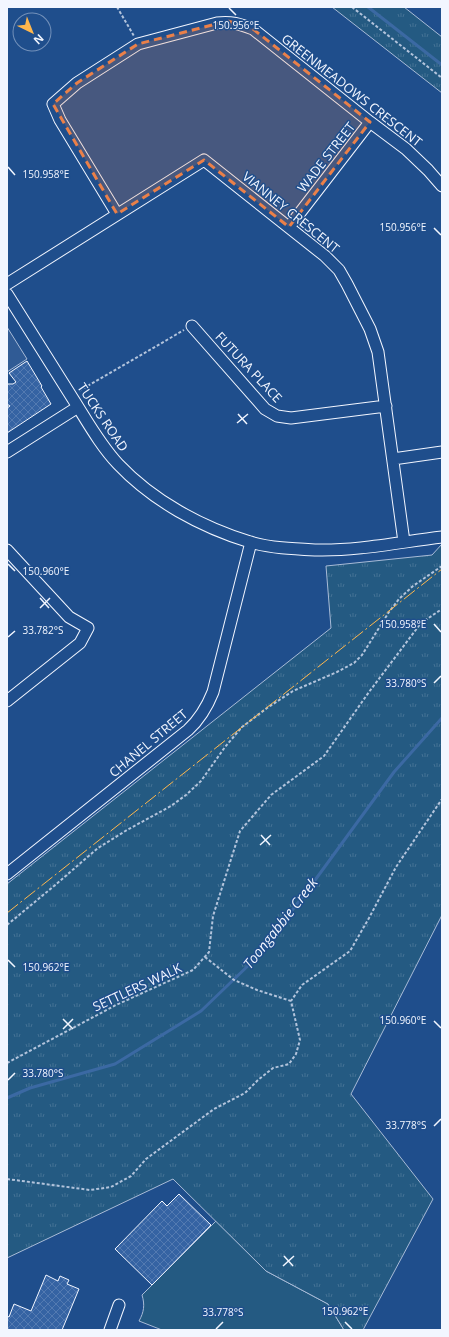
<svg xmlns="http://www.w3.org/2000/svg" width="449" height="1337" viewBox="0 0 449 1337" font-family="'Open Sans',sans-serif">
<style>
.grass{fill:#245a82;stroke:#a8bbd7}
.park{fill:url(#park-tufts);stroke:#a8bbd7}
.parking{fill:#305b95;stroke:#a8bbd7}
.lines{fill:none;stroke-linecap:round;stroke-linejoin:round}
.stream{stroke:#3b69a3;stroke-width:3}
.building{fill:url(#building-cross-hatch);stroke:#f2f6ff}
.minor-casing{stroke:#f2f6ff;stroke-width:13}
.path{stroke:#b3c4dc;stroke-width:2;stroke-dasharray:3 2;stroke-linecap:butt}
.minor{stroke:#1f4e8c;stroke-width:11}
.power{stroke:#ffb74d;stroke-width:1;stroke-dasharray:14 3 2 3;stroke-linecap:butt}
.marked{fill:#ea8049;fill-opacity:0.2;stroke:#ea8049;stroke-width:3;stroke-dasharray:8 5;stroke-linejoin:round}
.ticks{fill:none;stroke:#f2f6ff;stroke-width:1.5}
.labels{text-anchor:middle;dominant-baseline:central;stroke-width:3;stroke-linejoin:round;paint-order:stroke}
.street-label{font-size:13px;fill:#f2f6ff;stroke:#1f4e8c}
.water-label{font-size:14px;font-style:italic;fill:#f2f6ff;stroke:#1f4e8c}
.ticks-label{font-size:10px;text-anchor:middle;fill:#f2f6ff;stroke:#1f4e8c;stroke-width:3;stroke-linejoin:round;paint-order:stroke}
</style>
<defs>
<pattern id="park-tufts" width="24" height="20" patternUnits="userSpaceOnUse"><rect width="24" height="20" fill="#245a82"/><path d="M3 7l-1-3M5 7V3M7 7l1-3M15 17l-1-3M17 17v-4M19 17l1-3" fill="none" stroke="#447295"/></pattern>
<pattern id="building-cross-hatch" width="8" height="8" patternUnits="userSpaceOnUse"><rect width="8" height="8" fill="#3563a3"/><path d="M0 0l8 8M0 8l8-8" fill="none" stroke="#537ab1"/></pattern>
</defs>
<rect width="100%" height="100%" fill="#1f4e8c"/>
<path class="grass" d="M216,1221L266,1271L328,1304L344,1330H162L139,1321C144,1312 145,1305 142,1295Z"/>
<path class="park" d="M332,7H404L442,37V93Z
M442,544V915L351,1094L433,1199L363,1330H344L328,1304L266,1271L173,1179L7,1258V884L331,628L326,566L432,555Z"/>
<path class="parking" d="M7,327L27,359L7,372Z"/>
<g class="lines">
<path class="stream" d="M368,7L442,65
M7,1098L30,1088L115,1064L201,1011L253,961L310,887L394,772L442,718"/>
</g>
<path class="building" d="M27,361L42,386L41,387L51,404L7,433V408L10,406L7,404V384H13L16,382L9,373Z
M179,1194L211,1225L152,1285L115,1249L162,1201L167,1206Z
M46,1275L58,1281L60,1276L69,1280L67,1284L79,1289L62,1330H7V1316L9,1317L14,1304L31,1311Z"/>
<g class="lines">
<g class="minor-casing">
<path id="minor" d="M117,214L60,120L53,104L77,83L138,44L217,23C231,21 240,24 253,29L370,122L406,149L428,170L442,186
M289,227L370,122
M7,284L204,160L325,256L339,270L347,284L370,329L378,352L404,542
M7,294C29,329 51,364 73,399C87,421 100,445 118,464C153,501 201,527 250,542C270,548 294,549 316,550C358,551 400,542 442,537
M192,326L265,409L277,416L291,418L386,406
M7,452L78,407
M393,459L442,452
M7,550L69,617L88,628L80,643L7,701
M7,874L188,730C200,719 207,707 213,692L251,542
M110,1330L119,1305"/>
</g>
<path class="path" d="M117,7L134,36
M352,7L442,78
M79,391L184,330
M7,925L54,886L98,848L127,830L171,806L186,795L201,781L225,747L242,727L267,708L293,691L337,672L354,663L362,655L389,612L399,599L413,586L442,566
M205,957L234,980L257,990L291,1001
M7,1063L116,1005L193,970L209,952L213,916L240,831L271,795L324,756L369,692L421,623L442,609
M7,1179L90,1190L111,1187L131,1176L146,1159L214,1109L245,1093L258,1080L273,1068L289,1064L296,1054L300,1040L291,1001L302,985L350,951L369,918L396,867L442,799"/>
<use href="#minor" class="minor"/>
<path class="power" d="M7,913L442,569"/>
</g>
<path class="marked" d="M228,21L253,29L370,122L289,227L204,160L117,214L53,104L77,83L138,44Z"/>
<path class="ticks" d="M229,8L236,15M8,167L15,175M434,228L441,235M238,414L247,424M237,423L248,414M8,564L15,571M40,598L49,608M40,608L50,598M434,624L441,632M8,637L15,631M434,683L441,676M261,835L270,845M260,845L271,835M8,960L15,967M63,1019L73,1029M434,1021L441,1028M63,1029L73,1019M8,1080L15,1073M434,1126L441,1119M284,1256L293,1266M283,1266L294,1256M345,1322L352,1329M216,1329L223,1322"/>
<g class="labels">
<g class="street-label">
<text transform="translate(352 90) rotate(38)">GREENMEADOWS CRESCENT</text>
<text transform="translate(326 157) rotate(-52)">WADE STREET</text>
<text transform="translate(291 212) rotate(39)">VIANNEY CRESCENT</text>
<text transform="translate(249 367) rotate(47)">FUTURA PLACE</text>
<text transform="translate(103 417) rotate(56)">TUCKS ROAD</text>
<text transform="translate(148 743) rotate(-40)">CHANEL STREET</text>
<text transform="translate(137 987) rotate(-25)">SETTLERS WALK</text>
</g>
<g class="water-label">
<text transform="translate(280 923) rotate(-52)">Toongabbie Creek</text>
</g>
</g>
<g class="ticks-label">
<text x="236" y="29">150.956°E</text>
<text x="46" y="178">150.958°E</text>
<text x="403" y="231">150.956°E</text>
<text x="46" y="575">150.960°E</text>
<text x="403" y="628">150.958°E</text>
<text x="43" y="634">33.782°S</text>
<text x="406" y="687">33.780°S</text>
<text x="46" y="971">150.962°E</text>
<text x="403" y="1024">150.960°E</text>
<text x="43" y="1077">33.780°S</text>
<text x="406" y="1129">33.778°S</text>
<text x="345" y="1315">150.962°E</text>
<text x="223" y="1316">33.778°S</text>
</g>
<rect width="449" height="1337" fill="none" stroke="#f2f6ff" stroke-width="16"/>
<g transform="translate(32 32) rotate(137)"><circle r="19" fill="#1f4e8c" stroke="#7391ba"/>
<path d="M0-3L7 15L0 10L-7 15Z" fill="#ffb74d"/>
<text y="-6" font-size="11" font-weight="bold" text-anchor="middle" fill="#f2f6ff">N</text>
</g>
</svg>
